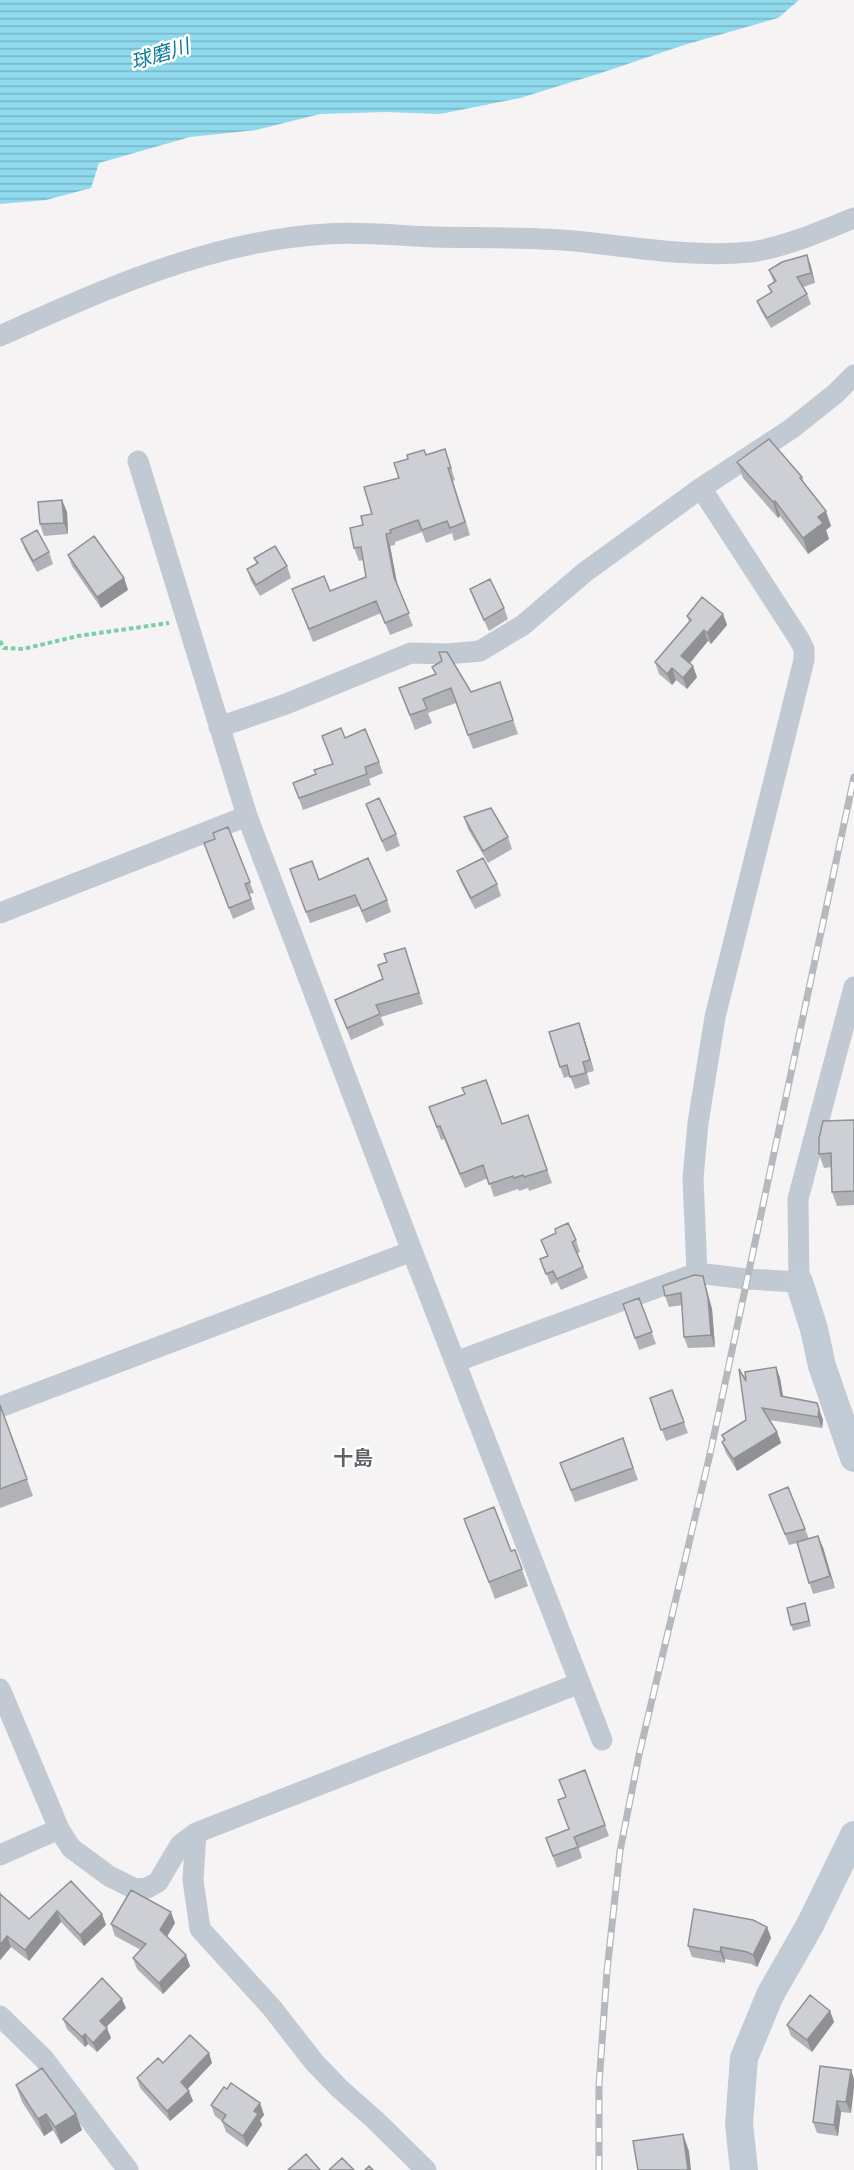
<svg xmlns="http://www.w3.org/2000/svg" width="854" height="2170" viewBox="0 0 854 2170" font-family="'PT Sans','Noto Sans JP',sans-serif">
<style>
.water{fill:url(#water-rules)}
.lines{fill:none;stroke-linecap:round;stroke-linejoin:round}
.path{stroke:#7ad0a6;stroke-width:4;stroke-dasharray:4.5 3;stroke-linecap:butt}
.street{stroke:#c1cad2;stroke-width:21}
.secondary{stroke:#c1cbd6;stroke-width:28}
.rail-casing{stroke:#b5b8bd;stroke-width:7}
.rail{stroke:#fff;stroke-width:4.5;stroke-dasharray:14;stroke-linecap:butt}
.wall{fill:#b0b2b7}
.shaded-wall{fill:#909195}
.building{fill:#cdcfd5;stroke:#909195;stroke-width:1.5}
.labels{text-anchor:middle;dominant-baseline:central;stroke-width:5;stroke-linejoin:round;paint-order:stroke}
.water-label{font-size:20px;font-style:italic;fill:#0c7c9b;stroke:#fff}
.neighbourhood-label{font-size:20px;font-weight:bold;fill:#5f6368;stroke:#fff}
</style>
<defs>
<pattern id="water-rules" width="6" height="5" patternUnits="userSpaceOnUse" patternTransform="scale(1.5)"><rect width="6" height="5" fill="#90daee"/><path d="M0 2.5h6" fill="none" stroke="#78b4c4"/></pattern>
</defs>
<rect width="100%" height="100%" fill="#f5f3f3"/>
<path class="water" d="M0,0H799L778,18L684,45L601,73L520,98L440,114L385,112L320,114L256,130L190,137L99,163L91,188L46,200L0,204Z"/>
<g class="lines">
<path class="path" d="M0,641L4,648L23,649L78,636L169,623"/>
<path class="street" d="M0,336C104,289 211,241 326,234C362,231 399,236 435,237C481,238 529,237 575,241C633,247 693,258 751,252C786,247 821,231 854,218
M138,461L247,816L412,1251L602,1740
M219,727L286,704L411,653L447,654L480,651L523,625L585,572L701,488L791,429L835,394L854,375
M0,913L247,816
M697,1273L693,1178L698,1123L715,1017L804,660V649L799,639L701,488
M455,1362L697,1273L747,1279L799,1282L798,1199L854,987
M0,1407L412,1251
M0,1689L59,1829L71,1848L109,1876L135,1889L147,1888L158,1882L180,1845L196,1833L580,1683
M196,1833L193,1880L200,1929L272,2008L314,2062L340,2089L374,2119L426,2170
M0,1855L59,1829
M0,2016L44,2059L128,2170"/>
<path class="secondary" d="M799,1282L814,1329L822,1366L854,1458
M744,2170L739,2124L744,2058L770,1995L810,1925L854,1835"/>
<g class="rail-casing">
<path id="rail" d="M599,2170V2085L607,1971L620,1851L639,1755L710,1454L854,777"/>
</g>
<use href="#rail" class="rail"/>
</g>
<path class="wall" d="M807,255L815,283L803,287L807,294L811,304L771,328L761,311L757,301L771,293L768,286L774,283L769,270Z
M445,449L455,480L453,481L470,535L454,541L452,533L426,543L422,532L395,542V545L390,546L398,587L413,626L390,635L381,613L313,642L292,589L330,591L366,577L363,560L359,561L354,548L363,525L399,478L426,455Z
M737,462L802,477L804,483L831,526L826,530L829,539L808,554L780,516L778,518L743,478Z
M62,500L67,512L68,534L44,536L40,524Z
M21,539L49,552L53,564L37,572L25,550Z
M68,555L124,578L128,590L101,608L72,566Z
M254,558L287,566L291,578L260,596L251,581L247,569L257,564Z
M470,589L504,608L508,619L489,631L474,600Z
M723,614L727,625L711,644L708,641L689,663L697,677L687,689L676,680L672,685L659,674L655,662L689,622L687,616Z
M432,667L471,692L500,682L518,734L473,749L456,703L428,713L432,723L415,730L399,688L435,674Z
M322,736L345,738L379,762L383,773L369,779L371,785L303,810L293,783L316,774L333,764Z
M366,804L396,834L400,846L386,852Z
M464,817L508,837L512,849L488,863L468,829Z
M228,827L254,893L249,894L255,909L233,919L204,843L215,839Z
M290,869L319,880L387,900L391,912L366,923L359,906L310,923Z
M457,871L497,884L501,896L475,909L461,882Z
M409,959L423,1004L381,1017L384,1025L351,1040L335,1000L383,979Z
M583,1034L594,1071L587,1073L590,1084L575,1089L570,1076L564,1078L560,1067Z
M429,1107L502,1124L528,1115L552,1183L529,1191L528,1188L519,1191L518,1189L494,1197L488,1178L465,1188L444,1139L441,1140Z
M854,1120V1205L837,1206L832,1192V1167L824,1168L819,1154Z
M541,1240H576L580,1252L577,1253L588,1278L561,1290L557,1282L551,1285L540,1259L547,1256Z
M703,1276L712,1309L715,1347L688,1348L684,1337L682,1305L669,1307L665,1296Z
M639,1298L656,1344L639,1350L623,1304Z
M776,1367L780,1378L783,1397L817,1403L823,1420L822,1428L769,1420L777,1432L781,1443L737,1471L726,1453L722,1442L724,1441L722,1435L746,1420V1381Z
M672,1390L688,1433L666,1441L650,1398Z
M0,1405L33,1496L0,1508Z
M623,1438L638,1480L575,1502L564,1474Z
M769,1495L805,1529L809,1539L818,1536L835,1588L813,1594L797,1543L789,1545Z
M464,1519L511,1551L515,1550L528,1586L495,1599Z
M807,1609L811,1626L793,1631L791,1625Z
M585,1770L609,1836L579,1848L582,1858L557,1868L546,1838L569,1829L566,1798Z
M71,1881L102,1914L106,1925L84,1946L61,1922L29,1961L11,1947L0,1960V1891L1,1895L29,1919Z
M175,1923L167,1937L186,1955L190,1966L163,1994L137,1969L133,1958L141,1950L115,1936L111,1924Z
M767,1927L771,1938L757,1967L751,1964L725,1959V1963L692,1957L688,1946Z
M126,2008L106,2027L111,2038L97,2052L88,2044L85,2047L67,2029L63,2019Z
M830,2011L834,2022L812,2052L791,2036L787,2025Z
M209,2053L212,2063L187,2089L193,2101L170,2121L140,2088L137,2078L163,2063Z
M851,2070V2113L841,2112L838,2136L817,2133L813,2122Z
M16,2085L82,2130L61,2144L53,2130L44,2136L22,2102Z
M260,2103L264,2115L260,2120L262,2125L247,2147L226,2132L222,2121L215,2116L211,2105Z"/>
<path class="shaded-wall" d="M807,255L811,266L815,283L811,273Z
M62,500L67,512L68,534L64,523Z
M775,501L780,516L778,518L773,502Z
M826,511L831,526L826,530L829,539L808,554L803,538L818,517Z
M386,534L390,546L398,589L394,577Z
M124,578L128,590L101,608L97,597Z
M723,614L727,625L711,644L707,633Z
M704,630L708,641L686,668L681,656Z
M693,666L697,677L687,689L683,678Z
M672,668L676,680L672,685L667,674Z
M579,1023L583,1034L594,1071L590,1060Z
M703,1276L712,1309L715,1347L711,1335Z
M776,1367L780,1378L785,1407L781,1396Z
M819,1409L823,1420L822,1428L818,1417Z
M777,1432L781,1443L737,1471L733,1459Z
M818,1536L823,1547L835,1588L830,1576Z
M57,1911L61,1922L29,1961L25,1950Z
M171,1912L175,1923L164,1941L160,1930Z
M102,1914L106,1925L84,1946L80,1935Z
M767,1927L771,1938L757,1967L753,1955Z
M7,1936L11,1947L0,1960V1945Z
M721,1947L725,1959V1963L720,1952Z
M186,1955L190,1966L163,1994L159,1983Z
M122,1999L126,2008L103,2030L100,2021Z
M830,2011L834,2022L812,2052L807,2040Z
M107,2028L111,2038L97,2052L93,2043Z
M85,2034L88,2044L85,2047L82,2037Z
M209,2053L212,2063L185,2092L181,2082Z
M851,2070L854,2079V2088L851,2113L846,2102Z
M189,2091L193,2101L170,2121L167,2111Z
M837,2101L841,2112L838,2136L834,2125Z
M260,2103L264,2115L260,2120L262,2125L247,2147L243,2136L254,2111Z
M46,2114L53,2130L44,2136L38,2119Z
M76,2114L82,2130L61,2144L55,2127Z
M683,2134L689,2151L691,2170H688Z"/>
<path class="building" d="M807,255L811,273L797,277L807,294L767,318L757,301L772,292L768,286L776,281L769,270L782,262Z
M769,439L802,477L800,478L826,511L818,517L823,523L803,538L775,501L773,502L737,462Z
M445,449L451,468H448L465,522L450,528L447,521L422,530L418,520L390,530L391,533L386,534L394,577L409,613L385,623L376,601L309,629L292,589L324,576L330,591L366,577L361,547L354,548L350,528L363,525L361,516L372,514L364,487L399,478L394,463L408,459L407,455L424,450L426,455Z
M62,500L64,523L40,524L38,502Z
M37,530L49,552L33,561L21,539Z
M94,536L124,578L97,597L68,555Z
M275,546L287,566L256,585L247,569L258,563L254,558Z
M490,579L504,608L484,620L470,589Z
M702,597L723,614L707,633L704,630L681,656L693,666L683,678L672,668L667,674L655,662L691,620L687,616Z
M439,652H447L471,692L500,682L513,720L468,735L451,688L423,699L427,709L410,715L399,688L436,674L432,667L442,661Z
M341,728L345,738L365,729L379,762L365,767L367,774L299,798L293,783L316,774L314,770L333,764L322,736Z
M379,798L396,834L382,841L366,804Z
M491,808L508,837L483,851L464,817Z
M228,827L250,882L245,884L251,899L229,908L204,843L215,839L213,833Z
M368,858L387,900L362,911L355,895L306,912L290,869L312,861L319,880Z
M483,858L497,884L471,898L457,871Z
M405,948L419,993L376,1005L380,1014L347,1028L335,1000L383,979L378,965L387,962L384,954Z
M579,1023L590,1060L583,1062L586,1073L570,1077L567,1065L560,1067L549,1032Z
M486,1080L502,1124L528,1115L547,1170L524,1177L523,1175L514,1178L513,1176L489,1184L483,1165L460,1174L440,1126L437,1127L429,1107L465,1094L462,1088Z
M854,1120V1191L832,1192L831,1153L819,1154V1138L823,1121Z
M568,1223L576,1240L572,1242L583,1267L557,1279L553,1271L546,1274L540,1259L548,1256L541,1240L556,1233L555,1229Z
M694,1275L703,1276L708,1298L711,1335L684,1337L681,1293L665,1296L663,1286Z
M639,1298L652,1332L635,1338L623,1304Z
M776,1367L781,1396L817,1403L819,1409L818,1417L762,1408L777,1432L733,1459L722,1442L725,1440L722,1435L746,1420L739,1369L746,1381L745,1372Z
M672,1390L684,1422L661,1430L650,1398Z
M0,1405L27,1479L0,1489Z
M623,1438L633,1468L571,1490L560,1463Z
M788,1487L805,1529L785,1534L769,1495Z
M494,1507L511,1551L515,1550L522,1569L489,1582L464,1519Z
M818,1536L830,1576L809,1583L797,1542Z
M805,1603L809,1621L791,1625L787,1608Z
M585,1770L605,1825L574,1837L578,1847L553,1856L546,1838L569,1829L558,1800L566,1797L559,1780Z
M71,1881L102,1914L80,1935L57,1911L25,1950L7,1936L0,1945V1894L29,1919Z
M131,1890L171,1912L160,1930L186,1955L159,1983L133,1958L146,1944L111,1924Z
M694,1909L753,1920L767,1927L753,1955L747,1952L721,1947L720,1952L688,1946Z
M102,1978L122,1999L100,2021L107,2028L93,2043L85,2034L82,2037L63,2019Z
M810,1995L830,2011L807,2040L787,2025Z
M190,2035L209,2053L181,2082L189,2091L167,2111L137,2078L158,2058L163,2063Z
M820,2066L851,2070L846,2102L837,2101L834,2125L813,2122Z
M42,2068L76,2114L55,2127L46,2114L38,2119L16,2085Z
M231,2083L260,2103L254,2111L258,2114L243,2136L222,2121L226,2115L211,2105L224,2087L227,2089Z
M683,2134L688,2170H638L633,2141Z
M306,2154L320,2170H288Z
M342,2158L354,2170H329Z
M369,2166L373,2170H365Z"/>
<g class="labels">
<g class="water-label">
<text transform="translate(160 54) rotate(-17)">球磨川</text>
</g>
<g class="neighbourhood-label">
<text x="353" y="1458">十島</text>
</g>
</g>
</svg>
